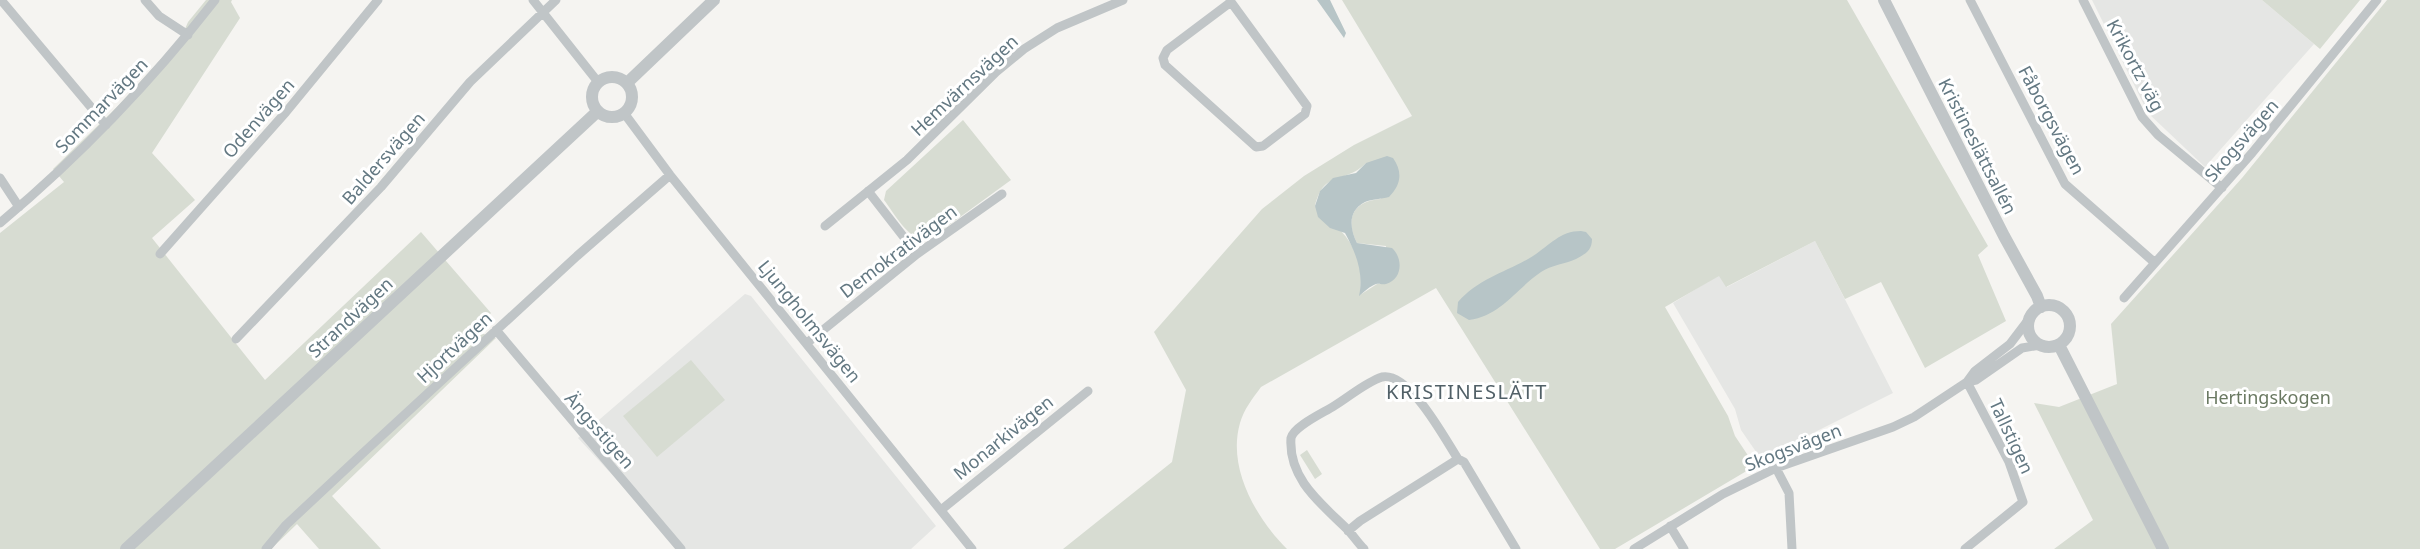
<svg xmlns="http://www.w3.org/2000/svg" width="2420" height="549" viewBox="0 0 2420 549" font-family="'Noto Sans',sans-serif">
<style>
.built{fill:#e5e6e4}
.green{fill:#d7dcd2;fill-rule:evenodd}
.water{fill:#b7c5c7}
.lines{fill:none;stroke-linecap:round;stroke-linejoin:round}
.minor{stroke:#c0c5c7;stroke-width:9}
.tertiary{stroke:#c0c5c7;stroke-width:12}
.labels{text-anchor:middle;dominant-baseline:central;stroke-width:6;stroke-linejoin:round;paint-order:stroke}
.street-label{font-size:18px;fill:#637882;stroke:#fff}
.park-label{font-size:18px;fill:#6a7962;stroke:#fff}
.neighbourhood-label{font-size:20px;letter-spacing:1.5px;fill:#516067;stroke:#fff}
</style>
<rect width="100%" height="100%" fill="#f5f4f1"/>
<path class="built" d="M2092,0H2262L2314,44L2205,167L2148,113Z
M1815,241L1893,393L1761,459L1741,430L1735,409L1673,303L1719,275L1727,287Z
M745,294L751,296L936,526L911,549H681L578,438Z"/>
<path class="green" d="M206,0H232L231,2L240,18L152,153L195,200L152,238L265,380L421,232L491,313L475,331L496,338L332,496L381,549H319L297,524L271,549H0V233L64,182L53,169L117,107L182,36L188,22Z
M1342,0H1847L1988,246L1978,255L2006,321L1925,368L1881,282L1845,299L1815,241L1726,287L1719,276L1665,307L1728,416L1735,436L1755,466L1615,549H1600L1436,288L1261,387C1253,398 1244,409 1240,423C1227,468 1256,518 1287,549H1063L1172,462L1186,390L1154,332L1262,209L1304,176L1354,145L1412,116ZM1366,163L1381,199C1352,201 1345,220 1357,243L1386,246L1385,284H1377L1360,295C1365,250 1346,234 1315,206C1324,169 1344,185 1366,163Z
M2262,0H2360L2320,49Z
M2387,0H2420V549H2054L2093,520L2034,403L2059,407L2117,384L2111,324L2242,178Z
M963,120L1011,180L930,239C910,244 895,214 884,200L886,191Z
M691,360L725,400L657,457L623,416Z
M1307,450L1322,474L1315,479L1300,455Z"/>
<path class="water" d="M1317,0H1330L1346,33L1344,38Z
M1387,156L1393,158C1403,172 1401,185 1389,197C1381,199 1372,199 1365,202C1347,211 1350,229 1357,243L1392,248C1403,258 1403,279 1386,284C1381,285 1380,283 1376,284C1370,286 1364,292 1359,296C1364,273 1356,253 1345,233L1330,228L1318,217L1315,206L1320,191L1333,178L1356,173L1366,163Z
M1581,231L1586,232L1592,239C1592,251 1585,254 1576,259C1565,264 1551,265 1541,272C1517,288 1501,316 1469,320L1457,313L1458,302C1479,278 1507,272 1533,256C1550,245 1560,231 1581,231Z"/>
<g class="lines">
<path class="minor" d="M1,0L106,125
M145,0L159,16L188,35
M533,0L598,82
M1230,0L1231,2L1307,106L1305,114L1263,146L1256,147L1165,65L1163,58L1167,50L1231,2
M1970,0L2065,184L2154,262
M2083,0L2142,117L2158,135L2222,188
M624,113L670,175L972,549
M0,178L19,207
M868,191L917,254
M0,223C80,156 151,82 215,0
M825,226L907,160L996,72L1024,49L1057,28L1123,0
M160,254L286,112L378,0
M2124,298L2252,153L2377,0
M496,330L681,549
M236,339L381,187L470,82L556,0
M807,343L917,254L1002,194
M1967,382L1975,371L2010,344L2029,319
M1776,468L1789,493L1792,549
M941,510L1088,391
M1670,526L1684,549
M1348,531L1360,521L1458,459
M266,549L286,525L363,453L577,256L670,175
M1364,549C1359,544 1354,537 1349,531C1323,505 1288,480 1291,438C1294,426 1323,413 1334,406C1349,397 1366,382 1382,377C1409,371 1445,439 1458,459L1464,462L1516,549
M1634,549L1723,494L1776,468L1893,427L1914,417L1967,382L1976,380L2022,348L2040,345
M1965,549L2023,502L2009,462L1967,382"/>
<path class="tertiary" d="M1884,0L2004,236L2037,296L2041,307
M592 97a20 20 0 1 1 40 0a20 20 0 1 1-40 0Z
M627,83L714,0
M2028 326a21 21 0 1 1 42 0a21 21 0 1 1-42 0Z
M2059,345L2163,549
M126,549L598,111"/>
</g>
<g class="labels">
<g class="street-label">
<text transform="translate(2136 65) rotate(62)">Krikortz väg</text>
<text transform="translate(964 85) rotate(-43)">Hemvärnsvägen</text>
<text transform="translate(101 105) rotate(-46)">Sommarvägen</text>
<text transform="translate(258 118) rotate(-49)">Odenvägen</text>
<text transform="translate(2052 120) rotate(62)">Fåborgsvägen</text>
<text transform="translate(2241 140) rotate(-49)">Skogsvägen</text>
<text transform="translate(1978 146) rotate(63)">Kristineslättsallén</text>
<text transform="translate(383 158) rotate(-49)">Baldersvägen</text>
<text transform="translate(898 251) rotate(-37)">Demokrativägen</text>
<text transform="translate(350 317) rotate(-43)">Strandvägen</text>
<text transform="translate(810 321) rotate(51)">Ljungholmsvägen</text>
<text transform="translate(454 347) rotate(-43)">Hjortvägen</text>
<text transform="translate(600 430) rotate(49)">Ängsstigen</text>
<text transform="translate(2012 436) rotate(65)">Tallstigen</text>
<text transform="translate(1003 437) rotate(-39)">Monarkivägen</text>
<text transform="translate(1793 447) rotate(-21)">Skogsvägen</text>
</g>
<g class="park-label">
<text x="2268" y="397">Hertingskogen</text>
</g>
<g class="neighbourhood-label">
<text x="1467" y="391">KRISTINESLÄTT</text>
</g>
</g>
</svg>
